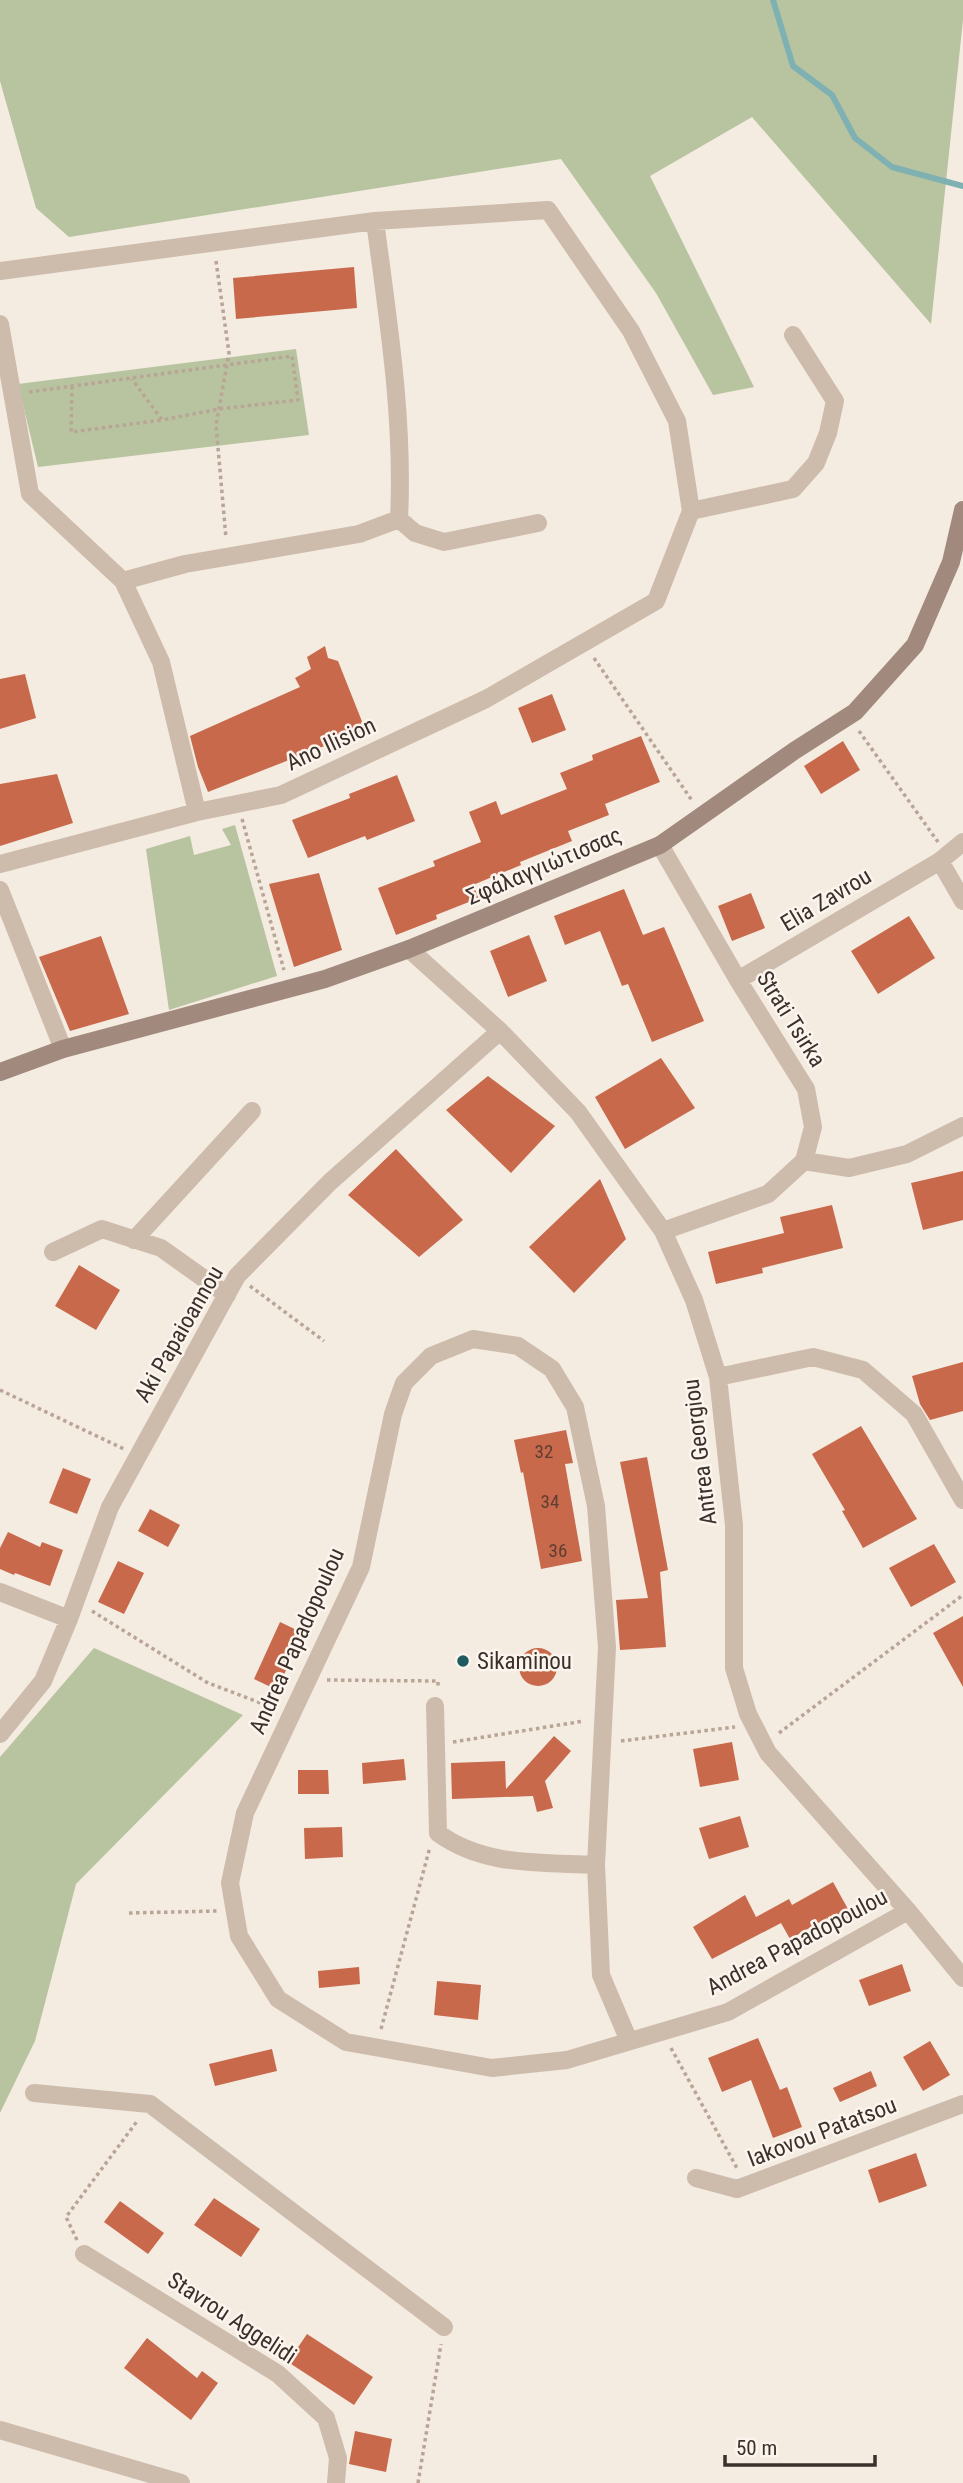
<svg xmlns="http://www.w3.org/2000/svg" width="963" height="2483" viewBox="0 0 963 2483" font-family="'Roboto Condensed',sans-serif">
<style>
.green{fill:#b8c4a0}
.lines{fill:none;stroke-linecap:round;stroke-linejoin:round}
.stream{stroke:#7fb0b2;stroke-width:6}
.building{fill:#c8694b}
.path{stroke:#b9a596;stroke-width:3.5;stroke-dasharray:3.5 3.5;stroke-linecap:butt}
.street{stroke:#cdbbac;stroke-width:18}
.secondary{stroke:#a18a7d;stroke-width:18}
.poi-dot{fill:#1f5a5e;stroke:#fbf5ee;stroke-width:2.5}
.labels{text-anchor:middle;dominant-baseline:central;stroke-width:5;stroke-linejoin:round;paint-order:stroke}
.number-label{font-size:19px;fill:#5e3e33}
.street-label{font-size:23px;fill:#3b302b;stroke:#fbf5ee}
.poi-label{font-size:23px;fill:#3b302b;stroke:#fbf5ee;text-anchor:start}
</style>
<rect width="100%" height="100%" fill="#f4ebe1"/>
<path class="green" d="M0,0H963V20L931,324L752,117L650,176L754,387L713,395L656,293L561,159L69,237L36,208L0,81Z
M296,349L309,435L38,467L18,384Z
M235,825L277,976L169,1010L146,849L190,836L194,855L231,845L222,829Z
M94,1648L243,1715L76,1884L35,2041L0,2113V1757Z"/>
<g class="lines">
<path class="stream" d="M773,0L793,66L832,95L855,138L892,167L963,186"/>
</g>
<path class="building" d="M354,267L357,308L236,319L233,278Z
M325,646L328,658L338,661L365,729L329,749L327,745L208,792L198,767L190,736L300,687L295,678L311,669L307,657Z
M25,674L36,718L0,729V679Z
M552,694L566,730L532,743L518,708Z
M641,736L660,782L605,804L609,815L568,831L572,841L520,862L521,865L473,885L479,898L436,915L437,919L396,935L378,888L435,866L433,861L481,842L469,812L496,801L501,815L567,789L560,773L593,760L592,755Z
M843,741L860,770L821,794L804,766Z
M57,774L73,823L0,846V784Z
M397,775L415,821L367,840L365,836L308,858L292,820L350,798L349,794Z
M319,873L342,950L294,967L269,884Z
M624,889L643,935L664,927L704,1021L652,1042L628,984L622,986L600,931L565,945L554,916Z
M751,893L765,928L732,941L718,906Z
M909,916L935,958L878,994L851,951Z
M529,935L547,981L508,997L490,951Z
M101,936L129,1014L70,1031L39,957Z
M661,1058L695,1108L625,1149L595,1097Z
M488,1076L555,1126L511,1173L446,1110Z
M396,1149L463,1220L419,1257L348,1195Z
M963,1171V1220L923,1230L911,1183Z
M600,1179L626,1239L574,1293L529,1247Z
M832,1205L843,1248L762,1268L763,1273L716,1284L708,1252L784,1233L780,1217Z
M79,1265L120,1290L96,1330L55,1306Z
M963,1362V1411L930,1420L920,1404L912,1376Z
M861,1426L917,1519L863,1548L842,1511L845,1510L812,1454Z
M566,1430L573,1463L565,1464L582,1561L541,1569L523,1472L521,1473L514,1440Z
M647,1457L668,1570L660,1572L666,1647L620,1650L616,1600L648,1598L620,1462Z
M63,1468L91,1479L77,1514L49,1503Z
M150,1509L180,1525L168,1547L138,1531Z
M8,1532L40,1547L42,1542L63,1550L50,1586L15,1573L14,1575L0,1569V1548Z
M934,1544L956,1582L911,1607L889,1568Z
M118,1561L144,1573L124,1614L98,1602Z
M963,1616V1687L933,1633Z
M280,1622L303,1633L277,1690L254,1679Z
M519 1667a19 19 0 1 1 38 0a19 19 0 1 1-38 0Z
M554,1736L571,1751L545,1781L553,1808L537,1812L533,1796L452,1799L451,1763L505,1761L506,1789Z
M732,1742L739,1780L700,1787L693,1749Z
M404,1759L406,1780L363,1784L362,1763Z
M298,1770H328L329,1794H298Z
M740,1816L749,1847L709,1859L699,1828Z
M342,1827L343,1857L305,1859L304,1828Z
M833,1882L853,1918L833,1929L827,1918L790,1939L781,1923L712,1959L693,1927L745,1895L756,1917L789,1899L792,1905Z
M902,1964L911,1991L869,2006L859,1980Z
M359,1967L360,1984L319,1988L318,1971Z
M437,1981L481,1985L478,2020L434,2015Z
M758,2038L780,2090L787,2087L802,2127L773,2138L751,2080L722,2092L708,2058Z
M930,2041L950,2075L923,2091L903,2057Z
M272,2049L277,2071L215,2086L209,2064Z
M871,2071L877,2086L840,2102L833,2088Z
M916,2153L927,2186L879,2203L868,2170Z
M214,2198L260,2229L241,2257L194,2225Z
M120,2201L164,2233L148,2254L104,2222Z
M307,2334L373,2377L354,2405L288,2362Z
M147,2338L197,2378L202,2371L218,2383L191,2420L124,2368Z
M355,2431L392,2439L386,2472L349,2464Z"/>
<g class="lines">
<path class="path" d="M216,261L229,353L216,425L226,538
M72,386L71,432L162,420
M29,392L292,356L298,400L219,409L162,420L132,379
M594,658L693,802
M859,731L938,842
M242,819L284,970
M250,1286L324,1341
M0,1390L124,1449
M92,1611L208,1683L276,1709
M327,1680L438,1681V1688
M779,1733L963,1595
M621,1741L735,1727
M453,1742L584,1721
M129,1913L218,1911
M381,2029L430,1847
M671,2048L738,2170
M77,2240L66,2217L138,2120
M418,2483L441,2344"/>
<path class="street" d="M375,221C388,320 404,418 399,519
M0,271L375,221L548,210L631,331L677,421L691,511L656,601L486,699L281,795L197,812L0,864
M0,324L30,494L123,581L161,662L197,812
M691,511L793,489L816,463L828,433L835,401L793,335
M123,581L185,564L359,534L399,519L415,533L444,542L538,523
M660,845L738,980L806,1089L813,1127L804,1161L768,1194L663,1231
M940,861L963,901
M0,890L63,1049
M409,949L500,1031L578,1112L663,1231L694,1300L718,1377L734,1525V1668L748,1714L768,1753L908,1911L963,1978
M738,980L940,861L963,842
M804,1161L849,1168L907,1154L963,1126
M134,1240L252,1111
M53,1252L102,1229L161,1248L227,1295
M718,1377L813,1357L863,1370L914,1414L963,1500
M0,1592L69,1619
M435,1706L438,1833C484,1867 542,1862 596,1865
M0,1734L43,1681L69,1619L110,1507L237,1276L330,1182L500,1031
M629,2041L601,1975L596,1865L607,1647L596,1506L575,1407L552,1369L518,1346L473,1339L431,1356L404,1383L393,1414L361,1567L245,1813L230,1883L239,1936L278,1999L346,2042L492,2068L567,2060L728,2012L908,1911
M34,2093L150,2104L444,2327
M696,2178L737,2189L963,2104
M84,2254L278,2374L326,2418L338,2458L336,2483
M0,2430L181,2483"/>
<path class="secondary" d="M0,1072L63,1049L325,979L409,949L660,845L794,751L855,712L915,645L951,562L963,510"/>
</g>
<circle class="poi-dot" cx="463" cy="1661" r="7"/>
<g class="labels">
<g class="number-label">
<text x="544" y="1451">32</text>
<text x="550" y="1501">34</text>
<text x="558" y="1550">36</text>
</g>
<g class="street-label">
<text transform="translate(331 744) rotate(-25)">Ano Ilision</text>
<text transform="translate(544 866) rotate(-23)">Σφάλαγγιώτισσας</text>
<text transform="translate(826 900) rotate(-31)">Elia Zavrou</text>
<text transform="translate(791 1019) rotate(58)">Strati Tsirka</text>
<text transform="translate(179 1334) rotate(-60)">Aki Papaioannou</text>
<text transform="translate(700 1452) rotate(-97)">Antrea Georgiou</text>
<text transform="translate(297 1641) rotate(-66)">Andrea Papadopoulou</text>
<text transform="translate(797 1942) rotate(-28)">Andrea Papadopoulou</text>
<text transform="translate(822 2132) rotate(-21)">Iakovou Patatsou</text>
<text transform="translate(232 2318) rotate(33)">Stavrou Aggelidi</text>
</g>
<g class="poi-label">
<text x="477" y="1661">Sikaminou</text>
</g>
</g>
<path d="M725 2455v10h150v-10" fill="none" stroke="#3b302b" stroke-width="3.5"/>
<text x="736" y="2455" font-size="21" fill="#3b302b" stroke="#fbf5ee" stroke-width="5" paint-order="stroke">50 m</text>
</svg>
